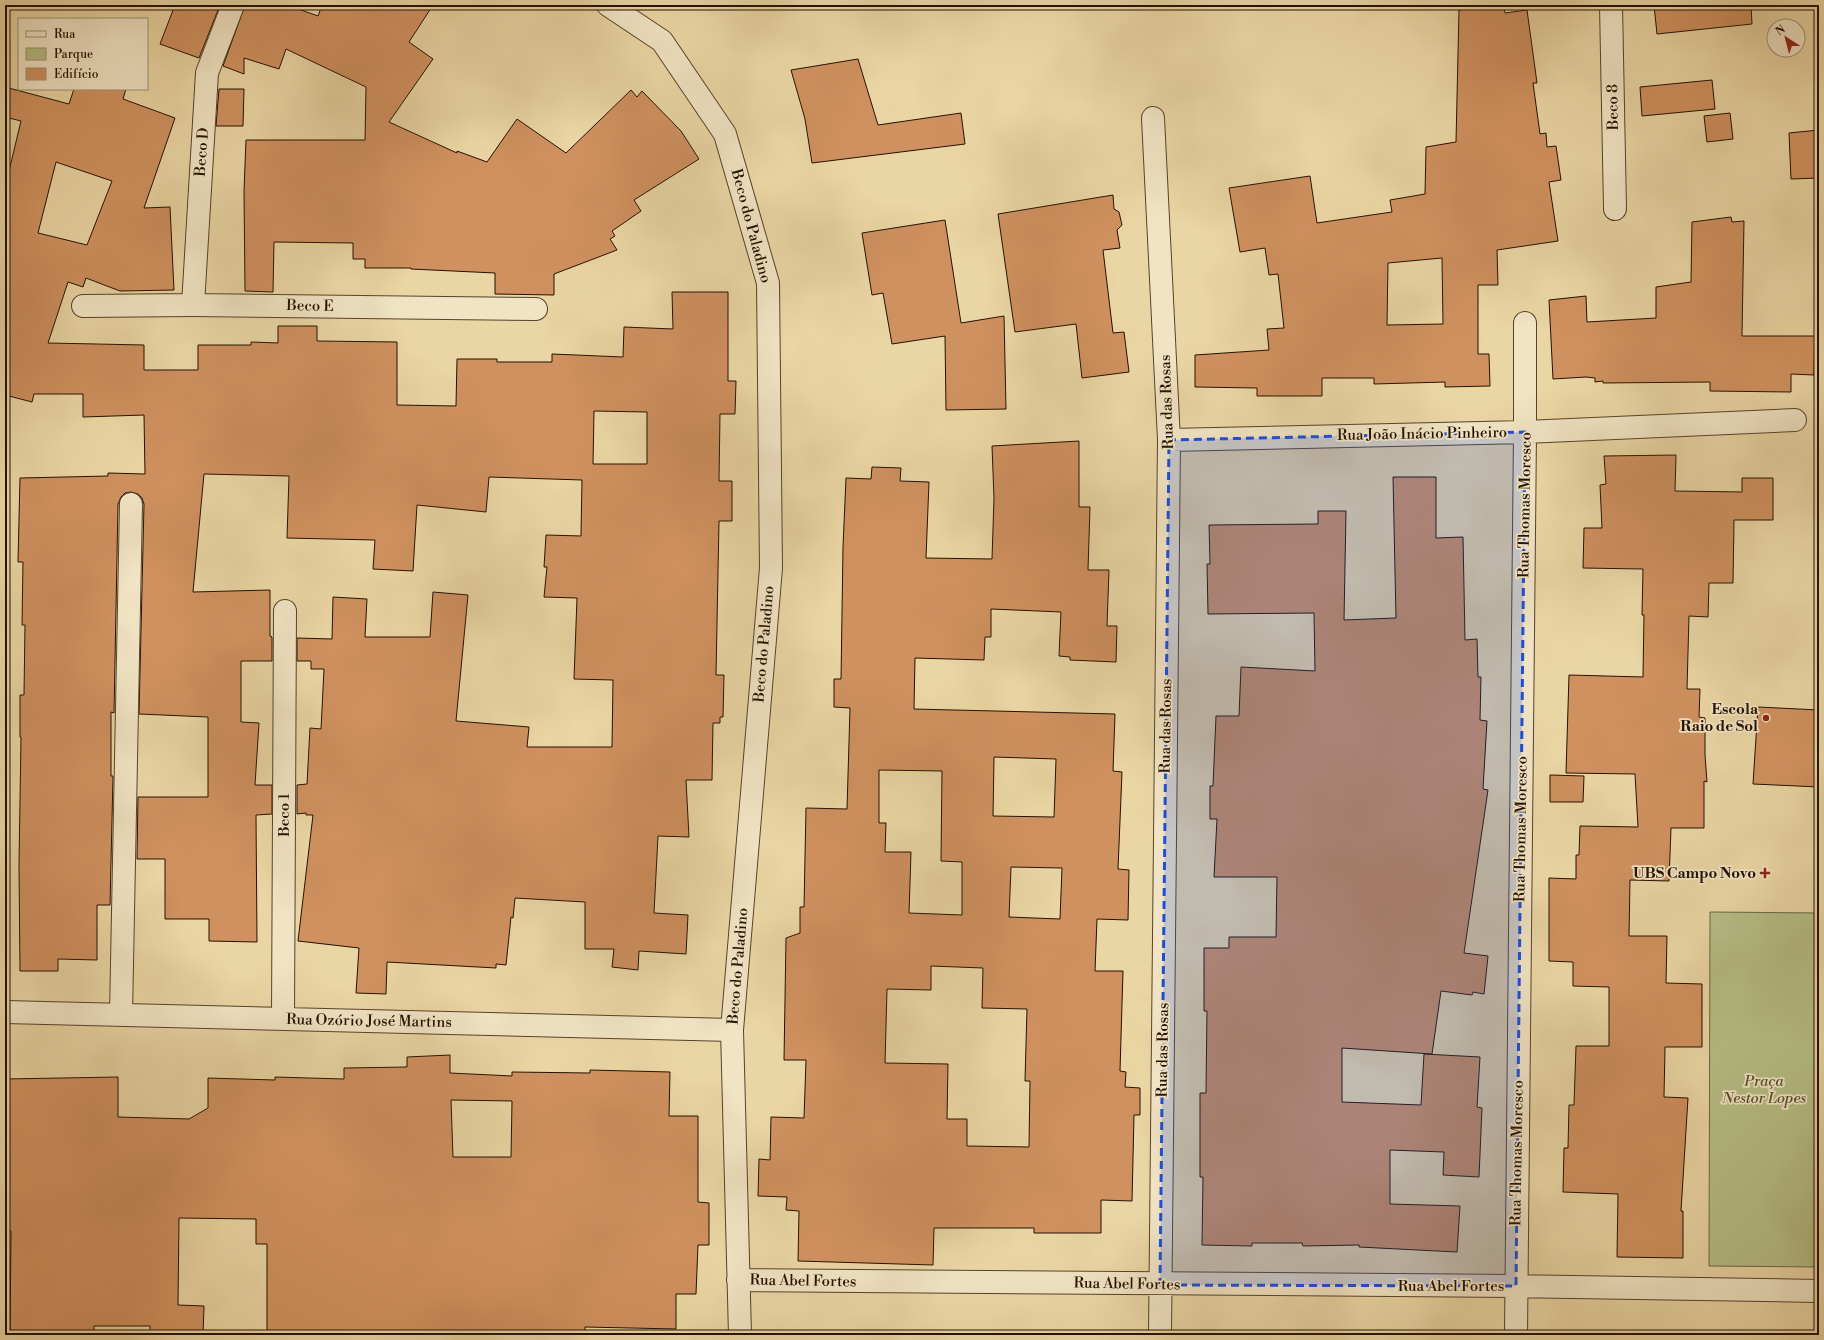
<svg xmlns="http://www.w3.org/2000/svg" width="1824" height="1340" viewBox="0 0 1824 1340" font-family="'Libre Bodoni',serif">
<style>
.green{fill:#b6be86;stroke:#6d6844}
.building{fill:#d09160;stroke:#241102;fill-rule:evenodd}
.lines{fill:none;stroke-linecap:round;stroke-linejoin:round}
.minor-casing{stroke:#56422a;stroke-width:24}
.minor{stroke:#f1e4c4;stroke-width:22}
.marked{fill:#1d4ed8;fill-opacity:0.2;stroke:#1d4ed8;stroke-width:3;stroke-dasharray:8 5;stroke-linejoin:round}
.poi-dot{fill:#8f2418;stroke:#f1e4c4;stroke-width:1.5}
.labels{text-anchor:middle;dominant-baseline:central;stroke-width:3.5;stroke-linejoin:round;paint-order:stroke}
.street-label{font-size:15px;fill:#241102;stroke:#f1e4c4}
.poi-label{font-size:15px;font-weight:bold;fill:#241102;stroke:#f1e4c4;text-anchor:end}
.park-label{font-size:15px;font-style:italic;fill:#574e30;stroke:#f1e4c4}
</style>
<rect width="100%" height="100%" fill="#ead6a4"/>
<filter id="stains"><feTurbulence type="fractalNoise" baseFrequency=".005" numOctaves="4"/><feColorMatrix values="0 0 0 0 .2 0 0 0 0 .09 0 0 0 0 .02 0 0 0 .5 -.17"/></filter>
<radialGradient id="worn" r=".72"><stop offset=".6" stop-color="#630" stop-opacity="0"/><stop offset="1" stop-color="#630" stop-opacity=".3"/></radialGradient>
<path class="green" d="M1710,912L1819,913V1267L1709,1266Z"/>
<path class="building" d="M175,5H220L199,58L160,44Z
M245,5H287L318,16L322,5H433L409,42L433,59L389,122L457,153V151L487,162L517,119L566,153L631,90L637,97L642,91L681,131L699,159L634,200L641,211L612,231L615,236L610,239L617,250L554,274V295L495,294V273L411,269V268H365V259H353V243L274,242L273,292L245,291L244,191L246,140H365L366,87L286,49L279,69L244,58V74L223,66Z
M1494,5H1503L1505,13L1527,10L1537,83H1533L1540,134L1546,133L1547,147L1556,146L1561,180L1549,182L1558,241L1497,250L1498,285H1478V354H1489L1490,386L1445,387V382L1374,384V378H1322V396H1257V388L1195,387V355L1269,350L1267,329L1284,328L1278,274L1269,275L1265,248L1240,252L1229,188L1310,176L1317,223L1392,212L1390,200L1425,194L1426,147L1456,142L1459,10ZM1442,258L1443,324L1387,325L1388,263Z
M1654,5H1751L1752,24L1657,34Z
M858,59L878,125L961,113L965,144L812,163L805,119L791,70Z
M1712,80L1715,109L1642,116L1640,87Z
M5,87L69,104L74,89H126L123,99L175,118L144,208L170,207L174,290L120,291L86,278L83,287L68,282L48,343L144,345V370H198V345H251V342L278,343V326H317V341L397,342V405L456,406L457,359H497V362H552V354L623,357L624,327L673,329L672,292H728V381H736L735,414H720L719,481H732V521H719L716,675H724L723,717H720V723H713L712,780H686L689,837L658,836L654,913L688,915L686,954L639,951L638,970L612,967L614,949H585V902L515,898L513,918L511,917L506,965L496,964V968L387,962L386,994L356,993L359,948L298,941L313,815H306V813L297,814V785L307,784L310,728L321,729L324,669H311V661H297V638L332,639L333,597L367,599L365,637H430L433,592L468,595L456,721L529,727L527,747H612L613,680L574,679L577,598L544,597L547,567H544L546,535L581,536L582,480L489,477L486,512L417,505L413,571L373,569L375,540L287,538L289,476L204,474L193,592L270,590V636L272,637V661H241V722L259,723L255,785H272V814L256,815L257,942L209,941V919H165V859H137L138,797H208V717L139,714L144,504L142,498L138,494L131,492L125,493L121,497L118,504L114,713L111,712V776H113L110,905H97V960L58,959V971H20L19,865L21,737H20V695H24L25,625H22L23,562H18L20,478L108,476V473L145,474L144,415L83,417V394H34L32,402L5,395V170L9,171L21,121L5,117ZM56,162L112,181L87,245L38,233ZM594,411L647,412V464H593Z
M219,89H244L243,126H216Z
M1730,113L1733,139L1707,142L1704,116Z
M1819,130V178L1791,179L1789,133Z
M1113,195L1114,209L1119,212L1122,225L1117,230L1120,248L1103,250L1113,333L1124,332L1129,372L1082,378L1076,324L1015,332L998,214Z
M1731,217L1732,222L1744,221L1742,336H1815L1814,375L1791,374V392L1710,391V382L1603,383V381L1595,382V378L1586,377L1553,379L1549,300L1586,296L1587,322L1656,318V287L1691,282L1692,222Z
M945,220L961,323L1004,316L1006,409L946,410L945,336L892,344L883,293L872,295L862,233Z
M1079,441V507H1090L1088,570H1109L1107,626H1117L1116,662L1070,660V657L1059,656L1061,612L991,609V637H985L984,660L915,658L914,709L1115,714L1113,771L1122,772L1118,869L1129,870L1128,920L1097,919L1095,971H1123L1120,1071L1126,1072L1125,1087L1140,1088V1115H1134L1132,1201L1101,1200V1233H1034V1228H934L933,1265L798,1261L799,1211L786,1210L787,1197L758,1196L759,1159L770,1160L771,1117L804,1118L806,1060H784L786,938L800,933V907H804L806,808L847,809L850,708L834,707V679H841L843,547L846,478L871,479L872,467L901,468L900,481L929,482L926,558L992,559L994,498L992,446ZM994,757L1056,759L1054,817L993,816ZM879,770L942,771L941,861L962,862V915L909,913L911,852H885L886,823H879ZM1011,867L1062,868L1060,919L1009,917ZM931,966L983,968L982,1008L1027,1009L1025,1081H1030L1029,1147L967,1146V1119H947L948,1064L885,1063L887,989L931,990Z
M1676,455L1675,491L1742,492V478H1773V520H1734L1733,583H1709L1708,617L1689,616L1687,689H1700L1699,717L1705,718V755L1707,782L1704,781V828H1671L1669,881L1630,880L1629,936H1667L1666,983L1702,984V1047H1665L1664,1097L1688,1098L1681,1211H1683V1258L1617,1257L1618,1194L1563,1192L1564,1148H1568L1569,1105H1574L1576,1046H1609V987L1573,986V962L1549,961V878L1576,879V855H1579L1580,826L1638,827L1635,774L1566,773L1569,675L1643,677L1644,615H1642L1643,569L1583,568L1584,528H1602L1600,485L1606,484L1604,456Z
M1393,477H1436V538L1463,537L1465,640L1477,639L1478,677H1481L1480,720L1487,721L1483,789L1488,790L1464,953L1488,956L1484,994L1473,992L1472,995L1441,991L1432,1054L1342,1048V1102L1421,1105L1424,1054L1480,1057L1477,1107L1482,1108L1479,1177L1443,1175L1444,1152L1390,1150V1204L1460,1206L1457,1252L1359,1247V1245L1303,1246L1302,1243H1252V1246L1202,1245L1203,1177H1200V1093H1206L1207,1011H1204V948H1229V937H1276L1277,877H1214L1217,819H1210V786H1213L1216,716H1239L1241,667L1315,671L1314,613L1208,614L1207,564H1210L1209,525L1318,524V511H1346L1344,620L1396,618Z
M1758,707L1819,710V787L1753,784Z
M1550,775L1584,776L1583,802H1550Z
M450,1055V1073L512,1076V1072L590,1073V1070L670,1072L669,1116H698V1202L709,1203V1245H698L696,1294H676V1329L585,1327V1335H267V1244H256V1219L179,1218L178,1305L204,1306L203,1335L150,1334V1326H94V1335H10L11,1231H5V1079L118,1077V1117L189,1119L208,1108V1078L275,1080V1077L344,1079V1068L407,1067V1057ZM451,1100L512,1101L511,1157H453Z"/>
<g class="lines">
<g class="minor-casing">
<path id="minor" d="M608,5L662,41L725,134L768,283L771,568L732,1030L740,1335
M1611,5L1615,209
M1153,118L1169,440L1160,1335
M193,305L207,73L233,5
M83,306L193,305L536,309
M1169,440L1525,432L1795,420
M5,1012L732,1030
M121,1015L131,504
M283,1019L285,611
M738,1280L1516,1286L1819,1291
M1516,1335L1525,432V323"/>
</g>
<use href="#minor" class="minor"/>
</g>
<path class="marked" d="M1525,432L1516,1286L1160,1285L1169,440Z"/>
<g class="poi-dot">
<circle cx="1766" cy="718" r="4"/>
<path d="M1763 867h4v4h4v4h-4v4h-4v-4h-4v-4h4z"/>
</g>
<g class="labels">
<g class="street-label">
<text transform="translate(1613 107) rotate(-91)">Beco 8</text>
<text transform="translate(202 152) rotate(-86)">Beco D</text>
<text transform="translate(751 226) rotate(75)">Beco do Paladino</text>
<text transform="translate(310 306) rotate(1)">Beco E</text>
<text transform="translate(1167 402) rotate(-92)">Rua das Rosas</text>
<text transform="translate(1422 434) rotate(-1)">Rua João Inácio Pinheiro</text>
<text transform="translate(1525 505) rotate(-89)">Rua Thomas Moresco</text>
<text transform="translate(764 644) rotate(-85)">Beco do Paladino</text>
<text transform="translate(1166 726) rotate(-89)">Rua das Rosas</text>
<text transform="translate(284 815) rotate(-90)">Beco 1</text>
<text transform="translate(1521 829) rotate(-89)">Rua Thomas Moresco</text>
<text transform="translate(738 966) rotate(-85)">Beco do Paladino</text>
<text transform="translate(369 1021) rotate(1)">Rua Ozório José Martins</text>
<text transform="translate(1163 1050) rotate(-89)">Rua das Rosas</text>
<text transform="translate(1517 1153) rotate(-89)">Rua Thomas Moresco</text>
<text transform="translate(803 1281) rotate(1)">Rua Abel Fortes</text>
<text transform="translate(1127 1284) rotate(1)">Rua Abel Fortes</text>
<text x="1451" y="1286">Rua Abel Fortes</text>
</g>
<g class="poi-label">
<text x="1758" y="709">Escola<tspan x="1758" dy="17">Raio de Sol</tspan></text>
<text x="1756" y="873">UBS Campo Novo</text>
</g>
<g class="park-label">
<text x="1764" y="1081">Praça<tspan x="1764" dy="17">Nestor Lopes</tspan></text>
</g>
</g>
<rect width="1824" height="1340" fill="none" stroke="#ead6a4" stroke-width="20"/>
<rect x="6" y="6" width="1812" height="1328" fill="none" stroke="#241102" stroke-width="2"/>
<rect x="10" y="10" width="1804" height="1320" fill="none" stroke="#241102"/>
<rect x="18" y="18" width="130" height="72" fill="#f1e4c4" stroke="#9f9076"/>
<rect x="26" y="31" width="20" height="6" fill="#f1e4c4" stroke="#9f9076"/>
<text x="54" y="38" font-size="12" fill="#241102">Rua</text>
<rect x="26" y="48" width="20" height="12" fill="#b6be86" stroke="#9f9076"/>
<text x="54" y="58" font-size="12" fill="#241102">Parque</text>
<rect x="26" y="68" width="20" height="12" fill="#d09160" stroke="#9f9076"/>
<text x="54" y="78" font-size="12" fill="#241102">Edifício</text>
<g transform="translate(1786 38) rotate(324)"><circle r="19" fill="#f1e4c4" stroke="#9f9076"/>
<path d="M0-3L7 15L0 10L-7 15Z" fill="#8f2418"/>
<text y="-6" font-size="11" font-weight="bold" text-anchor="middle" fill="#241102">N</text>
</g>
<rect width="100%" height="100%" filter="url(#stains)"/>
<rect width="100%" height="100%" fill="url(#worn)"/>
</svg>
